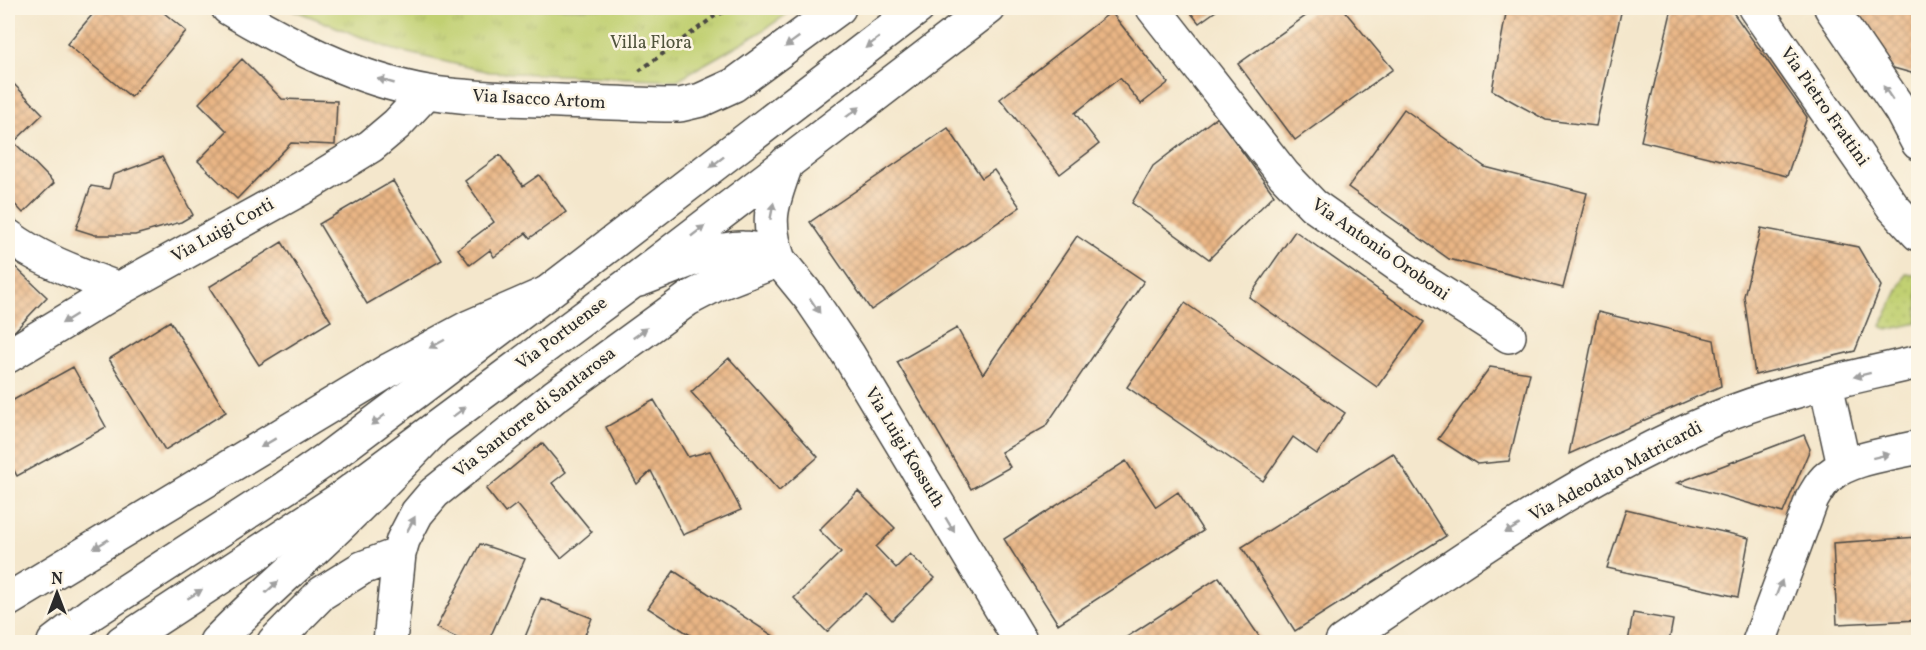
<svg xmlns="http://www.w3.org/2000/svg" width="1926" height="650" viewBox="0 0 1926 650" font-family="Vollkorn,serif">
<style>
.grass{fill:url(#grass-dots);stroke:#767e4e;stroke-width:1.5}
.park{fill:url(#park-tufts);stroke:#767e4e;stroke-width:1.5}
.building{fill:url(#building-cross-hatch)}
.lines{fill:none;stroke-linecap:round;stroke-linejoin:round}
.street-casing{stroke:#494743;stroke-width:36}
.secondary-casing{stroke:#494743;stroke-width:36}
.highway-casing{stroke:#494743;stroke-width:36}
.path{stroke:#494743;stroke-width:4;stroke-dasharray:4.5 4.5;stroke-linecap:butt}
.street{stroke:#fff;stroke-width:33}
.secondary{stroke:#fff;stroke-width:33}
.highway{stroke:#fff;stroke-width:33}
.oneway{fill:#a0a0a0}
.labels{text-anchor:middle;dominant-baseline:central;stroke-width:5;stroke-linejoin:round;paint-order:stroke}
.park-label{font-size:18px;fill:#50543d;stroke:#fcf5e5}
.street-label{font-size:18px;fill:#2b2b2b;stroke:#fcf5e5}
</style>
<defs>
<pattern id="grass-dots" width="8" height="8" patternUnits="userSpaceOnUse" patternTransform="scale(1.5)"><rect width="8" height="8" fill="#c1d072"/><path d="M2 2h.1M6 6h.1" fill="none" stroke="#a6b363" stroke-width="1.8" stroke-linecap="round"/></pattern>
<pattern id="park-tufts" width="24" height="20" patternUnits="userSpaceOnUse" patternTransform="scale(1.5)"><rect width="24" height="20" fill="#c1d072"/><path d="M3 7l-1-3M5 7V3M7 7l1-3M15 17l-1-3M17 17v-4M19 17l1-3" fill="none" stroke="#a6b363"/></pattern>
<pattern id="building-cross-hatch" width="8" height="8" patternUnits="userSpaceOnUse" patternTransform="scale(1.5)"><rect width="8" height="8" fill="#eab685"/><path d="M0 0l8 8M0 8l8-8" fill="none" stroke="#be946d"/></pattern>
</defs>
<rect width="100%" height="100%" fill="#fcf5e5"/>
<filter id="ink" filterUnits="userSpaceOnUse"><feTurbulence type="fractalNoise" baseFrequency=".0167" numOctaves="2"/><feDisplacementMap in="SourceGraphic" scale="12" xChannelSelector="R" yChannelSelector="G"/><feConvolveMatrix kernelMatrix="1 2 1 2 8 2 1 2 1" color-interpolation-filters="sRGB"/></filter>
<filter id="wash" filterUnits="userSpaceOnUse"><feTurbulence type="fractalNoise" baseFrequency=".008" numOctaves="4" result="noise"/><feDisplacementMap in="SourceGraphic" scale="24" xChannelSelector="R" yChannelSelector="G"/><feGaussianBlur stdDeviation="1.35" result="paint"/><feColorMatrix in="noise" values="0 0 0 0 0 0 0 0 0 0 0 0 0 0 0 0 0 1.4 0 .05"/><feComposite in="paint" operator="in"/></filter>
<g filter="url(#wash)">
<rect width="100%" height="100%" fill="#f4e7cc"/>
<path class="grass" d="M1906,274L1918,276V323L1887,330L1881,326Z"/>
<path class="park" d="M289,8H796L759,33L677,80L489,72L391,49Z"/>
<g id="blocks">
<path class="building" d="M98,8H158L186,31L131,97L67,44Z
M1187,8H1220L1199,23Z
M1317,8H1342L1393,69L1295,140L1238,64Z
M1507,8H1622L1596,126L1546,120L1492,90Z
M1672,8H1730L1807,117L1787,176L1641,141Z
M1850,8H1918V59L1915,74L1890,67Z
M1111,12L1168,83L1141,104L1120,78L1075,113L1099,144L1060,174L1000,99Z
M242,59L282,99L337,101L335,145L291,143L237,199L198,161L227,131L199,103Z
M8,78L43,114L14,142L54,183L23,213L8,197Z
M1404,109L1485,167L1587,193L1563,288L1449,259L1348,187Z
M1217,117L1274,195L1209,259L1132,203L1153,166Z
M948,128L982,178L994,170L1020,207L871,310L810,222Z
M500,155L523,186L539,175L566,212L530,238L526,233L494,257L490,250L470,265L458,249L494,222L465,181Z
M162,157L193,215L181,222L135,235H95L76,229L91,186L109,189L113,175Z
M393,181L442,260L367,304L319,224Z
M1761,228L1858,247L1881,286L1855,351L1755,375L1744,296Z
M1295,231L1424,322L1377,387L1249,297Z
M1077,236L1144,281L1045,427L1001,452L1010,467L971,489L897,362L957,328L983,374Z
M282,242L331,321L259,365L209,287Z
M8,260L47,297L8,338Z
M1185,303L1345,413L1317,454L1293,437L1263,481L1127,387Z
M1598,312L1714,340L1721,386L1569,454Z
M170,321L226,412L165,450L109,359Z
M729,358L818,457L779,491L691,392Z
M73,367L106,427L17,476L8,459V403Z
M1490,367L1530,373L1509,461L1477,464L1438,439Z
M654,400L688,457L710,451L741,510L683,535L651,471L637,484L606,427Z
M1804,435L1810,449L1783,513L1677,483Z
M542,443L566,472L552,483L592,532L561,558L517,504L505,513L486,489Z
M1393,453L1446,536L1295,631L1242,547Z
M1126,461L1156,507L1178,492L1203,531L1058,624L1004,539Z
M858,491L895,528L876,547L896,568L910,554L935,578L892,620L866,593L827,632L794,598L841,552L819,530Z
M1626,509L1749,538L1738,597L1607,568Z
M1918,537V620L1837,624L1833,543Z
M480,544L525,559L488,642H465L436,628Z
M674,571L775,637L772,642H701L648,608Z
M1219,577L1263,642H1119Z
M541,598L592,618L582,642H523Z
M1633,613L1673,620L1669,642H1628Z"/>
</g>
</g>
<g filter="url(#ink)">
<use href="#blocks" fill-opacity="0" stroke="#494743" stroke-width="1.5"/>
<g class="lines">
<g class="street-casing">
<path id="street" d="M228,8C288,44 357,80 428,92C472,99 516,99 560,101C595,102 630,104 665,105H680L701,100L734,85L839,8
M1153,8L1284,175L1313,205L1398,265L1509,336
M1755,8L1893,207L1918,234
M1831,8L1901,111L1918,143
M8,236C41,261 81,274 119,289
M639,280C668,270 714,247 743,248C756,248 768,254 779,260C764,218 773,202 787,162
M8,356L119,289L304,187L371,146L397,124L427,92
M1826,384L1844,466
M274,642L322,593L362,568L399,554
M390,642L399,554L403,540L417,513L434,493L555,396L688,299L717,284L779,260L810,298L848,354L1021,642
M1342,642C1461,561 1582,474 1717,418C1781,391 1851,378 1918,362
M1759,642L1812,499C1817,491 1821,482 1829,476C1850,458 1891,454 1918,447"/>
</g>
<g class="secondary-casing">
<path id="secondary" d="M54,642L92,613L285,488L328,458L547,293L918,8
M122,642L340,499L632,282L989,8"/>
</g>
<g class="highway-casing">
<path id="highway" d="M8,600L391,369L469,327L547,293
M216,642C244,613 275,585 305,558C349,518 391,475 432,432"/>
</g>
<path class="path" d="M639,71L715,16L733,8"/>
<use href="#street" class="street"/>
<use href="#secondary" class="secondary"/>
<use href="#highway" class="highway"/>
</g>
<defs><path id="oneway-solid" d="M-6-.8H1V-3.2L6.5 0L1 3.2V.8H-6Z" transform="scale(1.5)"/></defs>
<g class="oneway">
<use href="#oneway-solid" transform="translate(792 42) rotate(144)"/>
<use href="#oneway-solid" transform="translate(872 43) rotate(142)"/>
<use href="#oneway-solid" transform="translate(386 81) rotate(-164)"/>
<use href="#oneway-solid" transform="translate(1888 93) rotate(-124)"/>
<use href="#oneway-solid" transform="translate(853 112) rotate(-37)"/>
<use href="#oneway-solid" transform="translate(717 162) rotate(142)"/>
<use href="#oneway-solid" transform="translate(772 211) rotate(-79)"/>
<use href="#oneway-solid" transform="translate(698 231) rotate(-38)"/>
<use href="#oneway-solid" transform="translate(815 306) rotate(56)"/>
<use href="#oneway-solid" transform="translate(69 319) rotate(148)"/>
<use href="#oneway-solid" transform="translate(640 333) rotate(-36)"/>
<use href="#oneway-solid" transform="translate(437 344) rotate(152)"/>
<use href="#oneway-solid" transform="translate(1862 375) rotate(166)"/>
<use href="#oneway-solid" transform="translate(459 412) rotate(-37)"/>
<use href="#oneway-solid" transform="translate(378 420) rotate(143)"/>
<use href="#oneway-solid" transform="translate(268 443) rotate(149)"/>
<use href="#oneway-solid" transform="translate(1881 456) rotate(-14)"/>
<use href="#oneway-solid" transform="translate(411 524) rotate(-62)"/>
<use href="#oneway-solid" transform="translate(950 525) rotate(59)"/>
<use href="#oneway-solid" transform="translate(1512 529) rotate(149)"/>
<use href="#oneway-solid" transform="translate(101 544) rotate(149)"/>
<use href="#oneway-solid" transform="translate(272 587) rotate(-42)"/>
<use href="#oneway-solid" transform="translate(1779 588) rotate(-69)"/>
<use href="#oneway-solid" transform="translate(195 594) rotate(-32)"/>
</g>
</g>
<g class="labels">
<g class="park-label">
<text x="651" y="43">Villa Flora</text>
</g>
<g class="street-label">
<text transform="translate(539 100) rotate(3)">Via Isacco Artom</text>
<text transform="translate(1824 107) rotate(55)">Via Pietro Frattini</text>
<text transform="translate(223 231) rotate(-29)">Via Luigi Corti</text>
<text transform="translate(1380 250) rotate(35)">Via Antonio Oroboni</text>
<text transform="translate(562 334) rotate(-37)">Via Portuense</text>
<text transform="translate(535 413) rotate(-38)">Via Santorre di Santarosa</text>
<text transform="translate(904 448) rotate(59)">Via Luigi Kossuth</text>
<text transform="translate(1616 472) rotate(-28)">Via Adeodato Matricardi</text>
</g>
</g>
<rect width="1926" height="650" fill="none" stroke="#fcf5e5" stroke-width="30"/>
<g transform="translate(57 593)" stroke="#fcf5e5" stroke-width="4.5" paint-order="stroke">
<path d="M0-4.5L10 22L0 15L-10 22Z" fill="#2b2b2b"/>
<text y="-9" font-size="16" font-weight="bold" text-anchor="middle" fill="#2b2b2b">N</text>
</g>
</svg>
